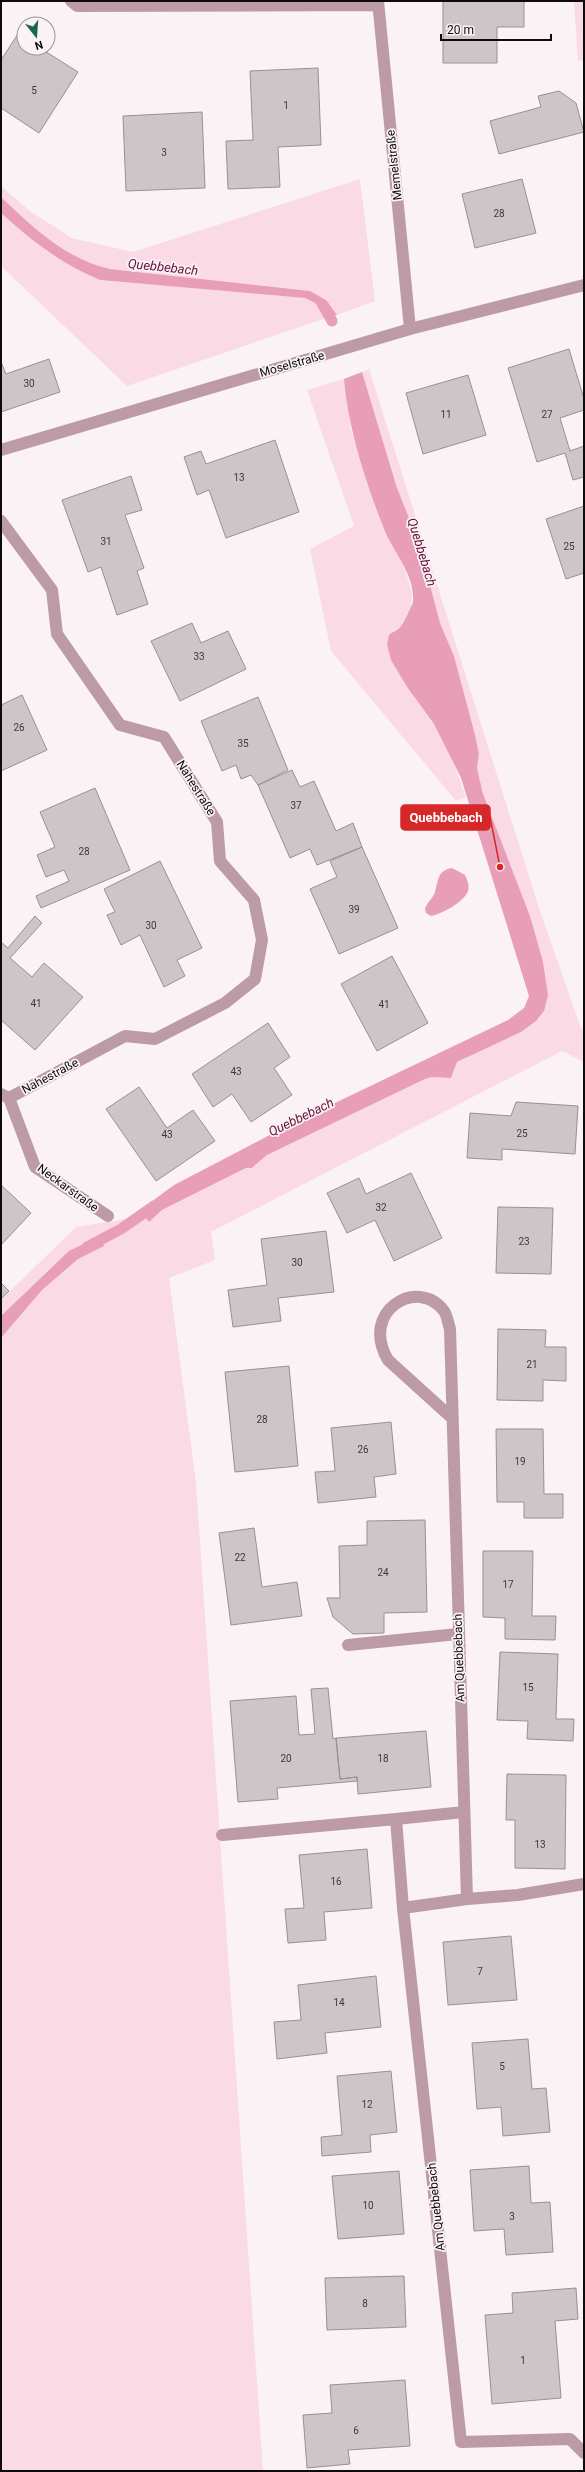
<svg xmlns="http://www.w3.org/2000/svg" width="585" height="2472" viewBox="0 0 585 2472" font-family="Roboto,sans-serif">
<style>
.green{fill:#fadbe5}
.water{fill:#e99eb8}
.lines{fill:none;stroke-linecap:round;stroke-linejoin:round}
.stream{stroke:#e99eb8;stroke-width:11}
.building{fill:#cdc5c7;stroke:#989092}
.street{stroke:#bd9ba5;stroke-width:12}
.labels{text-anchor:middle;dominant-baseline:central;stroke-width:3.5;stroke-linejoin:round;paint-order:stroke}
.number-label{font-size:10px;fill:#3d3a3b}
.street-label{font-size:12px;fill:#0d0b0c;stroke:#faf2f5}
.water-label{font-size:13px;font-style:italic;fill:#68113b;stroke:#faf2f5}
.leader{fill:none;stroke:#d62828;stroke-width:1.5}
.callout-dot{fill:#d62828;stroke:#faf2f5;stroke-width:1.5}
.callout{fill:#d62828;stroke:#d62828;stroke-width:1.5}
.callout-label{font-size:13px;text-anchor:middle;font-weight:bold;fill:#fff}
</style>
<rect width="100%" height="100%" fill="#faf2f5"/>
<path class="green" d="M574,1H584V60L578,61Z
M360,179L375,301L337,315L326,300L310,291L110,269C64,258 34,228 1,197V186L31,212L72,238L133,252Z
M1,213C32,241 61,264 100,280L305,298L315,303L326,318L127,386L1,266Z
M369,369L540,911L581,1028L584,1030V1062L562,1051L211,1232L215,1260L169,1278L196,1483L263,2471H1V1300L76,1227L126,1219L140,1210L149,1222L162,1210L246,1168H253L267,1155L425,1079L432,1077L451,1078L457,1062L521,1032L536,1021L530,916L483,794L477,768L479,754L454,656L440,623L419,543L397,488L362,372Z
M344,379L351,430L384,529L392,545L402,559L412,594L411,608L401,626L394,630L387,645L391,659L407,687L434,724L447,747L466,797L456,801L331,651L310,549L354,526L307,390Z"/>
<path class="water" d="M1,197C34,228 64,258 110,269L310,291L326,300L337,315L326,318L315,303L305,298L100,280C61,264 32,241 1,213Z
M362,372L397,488L419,543L440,623L454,656L475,735L479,754L477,768L483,794L530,916L543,962L548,995L544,1011L536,1021L521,1032L457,1062L451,1078L432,1077L425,1079L267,1155L252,1168H246L162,1210L149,1222L140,1210L174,1185L289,1125L508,1020L524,1008L529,996L461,778L434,724L407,687L391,660L387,645L389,635C392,632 398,630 401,626C403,624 413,604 413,602C415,574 393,552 384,529C366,483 348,429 344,379Z
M452,868L465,875C467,880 470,885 468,891C464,902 442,914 431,916L426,913L425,909C427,902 433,898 435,892C439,879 437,871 452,868Z
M98,1237L104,1246L78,1259L42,1290L1,1338V1316L69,1251Z"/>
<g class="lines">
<path class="stream" d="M323,305L332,321
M87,1247L121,1229L154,1206"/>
</g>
<path class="building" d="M443,1H524V27H497V63H443Z
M18,34L24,38V48H40L78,72L39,133L1,108V60Z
M318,68L321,145L278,147L280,187L228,189L226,141L253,140L250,71Z
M559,91L576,103L584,132L499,154L490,121L541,107L538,96Z
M202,112L205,188L126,191L123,116Z
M522,179L536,233L475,248L462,194Z
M569,349L584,399V410L560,418L570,451L584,446V477L573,480L565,453L537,462L508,368Z
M49,359L60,392L1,412V362L6,374Z
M468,375L486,435L423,454L406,393Z
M275,440L299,512L226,538L209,490L197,495L184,457L201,451L206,464Z
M131,476L142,510L125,515L144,568L137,571L148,604L117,615L101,567L88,572L62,500Z
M584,506V573L566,579L546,519Z
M192,623L201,643L228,631L246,669L180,701L151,641Z
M22,695L47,750L1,771V705Z
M258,697L288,770L258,785L251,775L241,779L236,765L222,771L201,721Z
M292,770L300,787L314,781L336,831L353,823L362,847L317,865L310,849L290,858L258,785Z
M95,788L130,870L41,908L36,896L69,881L64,870L46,877L37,855L55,847L40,812Z
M362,847L398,928L339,954L310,889L337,877L330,861Z
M160,861L202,948L177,960L185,976L164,987L140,935L121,945L107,915L115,912L104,889Z
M35,916L42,923L10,958L32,977L44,963L83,997L35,1050L1,1020V942L8,948Z
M392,956L428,1023L377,1051L341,984Z
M268,1023L290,1057L274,1068L292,1095L251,1122L232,1094L213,1107L192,1074Z
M139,1087L167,1128L193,1110L215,1141L156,1181L106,1109Z
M516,1102L578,1106L575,1154L502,1149V1160L467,1158L470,1113L511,1116Z
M411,1173L442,1238L394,1261L375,1220L347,1233L327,1193L359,1178L366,1194Z
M1,1185L31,1213L1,1245Z
M498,1207L553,1208L551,1274L496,1273Z
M326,1231L334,1292L278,1298L281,1321L233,1327L228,1290L267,1285L261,1239Z
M1,1283L9,1291L1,1299Z
M498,1329L546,1330L545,1347H566V1381L543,1380V1401L497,1400Z
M289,1366L298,1466L235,1472L225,1372Z
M391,1422L396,1474L374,1477L376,1497L318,1503L315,1472L335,1471L331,1428Z
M496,1429H543L544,1494H563V1518H524V1502H497Z
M425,1520L427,1612L384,1613V1633L353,1634L333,1617L327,1598H340L339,1546L367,1545V1521Z
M254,1528L262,1587L297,1582L302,1616L231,1625L219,1533Z
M483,1551H533L532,1616H556L555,1640L505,1639V1618L483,1617Z
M500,1652L558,1654L556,1719H574L573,1741L527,1739L528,1721L497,1720Z
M328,1688L333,1739L336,1738L340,1779L357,1777V1781L277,1788L278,1799L238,1802L230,1701L296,1696L299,1735L315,1734L311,1689Z
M426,1731L431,1787L358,1794L357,1777L340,1779L336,1738Z
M507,1774L566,1775L565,1869L515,1868V1820H506Z
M367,1849L372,1908L324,1912L326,1940L288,1943L285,1909L304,1908L299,1855Z
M511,1936L517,2000L448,2005L443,1942Z
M376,1976L381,2027L325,2033L327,2053L277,2059L274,2022L301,2020L298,1985Z
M528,2039L532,2089L546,2088L550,2132L503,2136L501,2107L477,2109L472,2043Z
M391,2071L397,2132L370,2135L371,2152L322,2156L321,2137L342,2135L337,2076Z
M529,2166L531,2203L550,2202L553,2252L506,2255L504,2229L474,2231L470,2170Z
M399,2171L404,2234L338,2239L332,2176Z
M404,2276L406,2327L327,2330L325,2278Z
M576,2288L578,2319L555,2321L561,2398L492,2404L485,2315L513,2313L512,2293Z
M405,2380L410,2446L348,2450L350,2464L307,2468L303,2415L332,2413L330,2385Z"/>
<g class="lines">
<path class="street" d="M71,1L77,6L378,5
M378,1L410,329
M1,450L410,329L584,285
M1,521L52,590L57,634L120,725L164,737L217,822L220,861L254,900L262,940L255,979L225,1003L155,1039L125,1036L9,1098
M1,1094L9,1098L35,1167L108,1216
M452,1418L388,1360C359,1311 418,1276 444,1311C447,1315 448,1323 450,1329L467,1899L518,1895L584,1884
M348,1645L458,1634
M396,1819L464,1812
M222,1835L396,1819L403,1908
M467,1899L403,1908L461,2442L570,2439L584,2453"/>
</g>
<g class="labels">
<g class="number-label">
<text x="34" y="90">5</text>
<text x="286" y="105">1</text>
<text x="164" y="152">3</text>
<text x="499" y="213">28</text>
<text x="29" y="383">30</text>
<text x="446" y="414">11</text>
<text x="547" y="414">27</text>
<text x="239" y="477">13</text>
<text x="106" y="541">31</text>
<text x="569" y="546">25</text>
<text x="199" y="656">33</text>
<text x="19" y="727">26</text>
<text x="243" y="743">35</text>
<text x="296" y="805">37</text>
<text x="84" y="851">28</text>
<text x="354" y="909">39</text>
<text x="151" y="925">30</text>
<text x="36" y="1003">41</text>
<text x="384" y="1004">41</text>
<text x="236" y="1071">43</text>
<text x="522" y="1133">25</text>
<text x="167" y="1134">43</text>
<text x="381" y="1207">32</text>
<text x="524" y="1241">23</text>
<text x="297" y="1262">30</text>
<text x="532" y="1364">21</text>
<text x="262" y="1419">28</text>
<text x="363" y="1449">26</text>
<text x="520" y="1461">19</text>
<text x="240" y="1557">22</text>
<text x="383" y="1572">24</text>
<text x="508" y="1584">17</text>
<text x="528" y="1687">15</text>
<text x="286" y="1758">20</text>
<text x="383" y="1758">18</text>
<text x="540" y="1844">13</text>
<text x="336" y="1881">16</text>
<text x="480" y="1971">7</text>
<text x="339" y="2002">14</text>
<text x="502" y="2066">5</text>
<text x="367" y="2104">12</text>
<text x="368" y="2205">10</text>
<text x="512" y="2216">3</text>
<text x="365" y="2303">8</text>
<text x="523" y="2360">1</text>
<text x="356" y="2430">6</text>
</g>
<g class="street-label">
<text transform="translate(394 165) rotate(-96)">Memelstraße</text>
<text transform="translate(292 364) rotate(-16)">Moselstraße</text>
<text transform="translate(196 788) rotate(58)">Nahestraße</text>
<text transform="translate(50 1076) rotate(-28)">Nahestraße</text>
<text transform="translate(68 1188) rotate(36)">Neckarstraße</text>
<text transform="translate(459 1658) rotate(-92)">Am Quebbebach</text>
<text transform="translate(436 2207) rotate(-96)">Am Quebbebach</text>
</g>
<g class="water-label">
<text transform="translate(163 267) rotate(6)">Quebbebach</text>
<text transform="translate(422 552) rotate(73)">Quebbebach</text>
<text transform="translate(301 1117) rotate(-26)">Quebbebach</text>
</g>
</g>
<path class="leader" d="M500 867L490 817"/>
<circle class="callout-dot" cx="500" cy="867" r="4"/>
<rect class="callout" x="401" y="805" width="89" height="25" rx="4"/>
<g class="callout-label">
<text x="446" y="822">Quebbebach</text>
</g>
<rect width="585" height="2472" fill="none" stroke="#0d0b0c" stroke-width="4"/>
<g transform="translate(36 36) rotate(163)"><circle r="19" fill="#faf2f5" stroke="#9b9698"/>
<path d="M0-3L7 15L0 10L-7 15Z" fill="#1e6456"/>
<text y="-6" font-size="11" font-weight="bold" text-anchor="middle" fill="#0d0b0c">N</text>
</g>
<path d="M441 34v6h110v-6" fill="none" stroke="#0d0b0c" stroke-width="2"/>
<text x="447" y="34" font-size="12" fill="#0d0b0c" stroke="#faf2f5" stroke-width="3" paint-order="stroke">20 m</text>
</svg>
